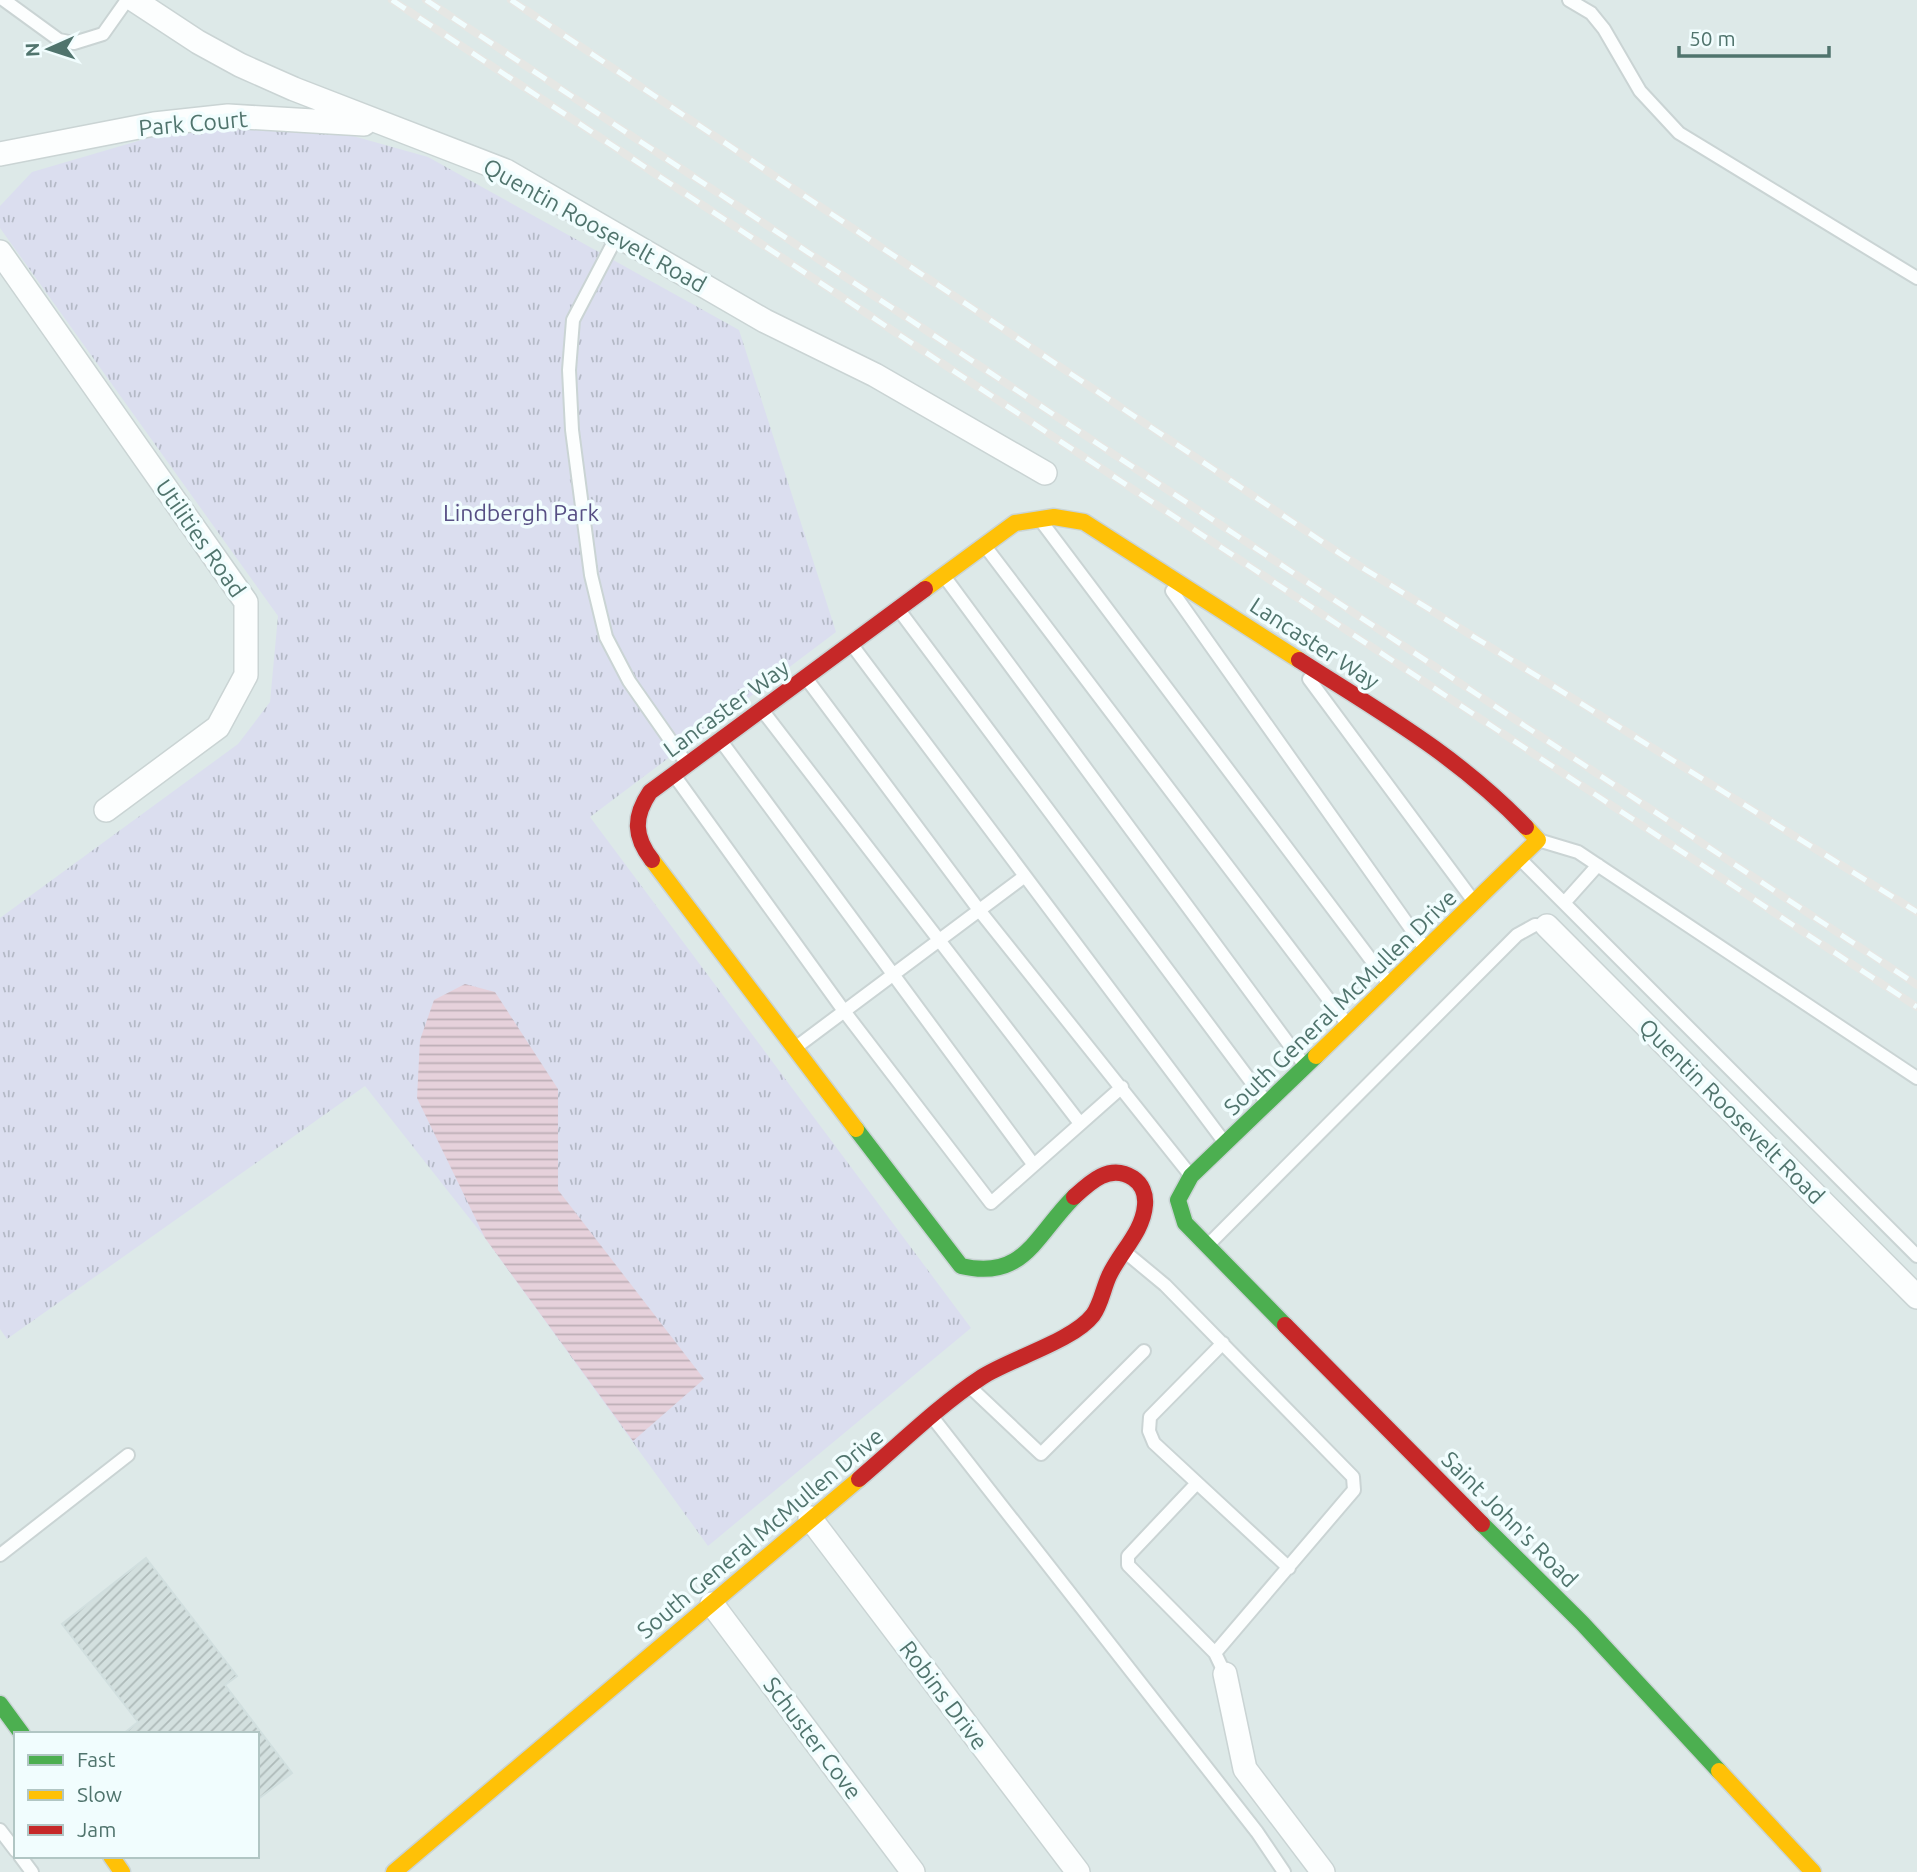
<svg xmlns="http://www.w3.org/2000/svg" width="1917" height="1872" viewBox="0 0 1917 1872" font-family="Ubuntu,sans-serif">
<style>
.industrial{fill:#dde9e8;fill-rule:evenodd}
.park{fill:url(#park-tufts)}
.water{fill:url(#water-rules)}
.building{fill:url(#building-hatch);stroke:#d1dfdf;stroke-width:2}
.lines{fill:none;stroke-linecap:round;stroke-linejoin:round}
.lane-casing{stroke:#cad4d4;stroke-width:16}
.street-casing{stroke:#cad4d4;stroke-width:26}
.fast-casing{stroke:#cad4d5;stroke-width:19}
.slow-casing{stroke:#cad4d5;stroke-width:19}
.jam-casing{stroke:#cad4d5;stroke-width:19}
.lane{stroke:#fcfefe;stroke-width:12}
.street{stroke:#fcfefe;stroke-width:23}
.fast{stroke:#4caf50;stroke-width:16}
.slow{stroke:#ffc107;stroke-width:16}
.jam{stroke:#c62828;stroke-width:16}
.rail-casing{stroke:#e6e7e4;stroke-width:8}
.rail{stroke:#f1fdfe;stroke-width:5;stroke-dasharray:16;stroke-linecap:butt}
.labels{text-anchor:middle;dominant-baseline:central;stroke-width:7;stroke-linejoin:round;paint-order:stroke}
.street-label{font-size:23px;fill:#50746d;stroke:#f1fdfe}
.park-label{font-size:23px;fill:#574f84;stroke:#f1fdfe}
</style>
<defs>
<pattern id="park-tufts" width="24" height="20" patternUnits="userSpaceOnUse" patternTransform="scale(1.75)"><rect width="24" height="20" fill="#dbdeef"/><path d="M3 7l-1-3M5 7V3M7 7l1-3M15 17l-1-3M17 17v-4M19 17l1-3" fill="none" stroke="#b4b9c6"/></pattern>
<pattern id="water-rules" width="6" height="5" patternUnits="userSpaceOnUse" patternTransform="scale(1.75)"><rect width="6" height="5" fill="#e6d1db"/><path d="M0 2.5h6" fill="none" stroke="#bdaeb6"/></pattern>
<pattern id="building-hatch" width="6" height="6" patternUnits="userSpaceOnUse" patternTransform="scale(1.75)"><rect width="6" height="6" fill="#d3e0df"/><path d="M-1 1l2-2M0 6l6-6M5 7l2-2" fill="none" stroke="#aebab9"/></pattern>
</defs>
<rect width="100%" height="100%" fill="#eef6f8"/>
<path class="industrial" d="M0,0H1917V1872H0ZM16,1734H257V1856H16Z"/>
<path class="park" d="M253,127L353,136L428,157L739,330L836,632L590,817L971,1328L708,1546L485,1238L365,1086L7,1339L0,1329V918L238,744L270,702L278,616L0,228V206L32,172L172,131Z"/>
<path class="water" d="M465,984L495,992L558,1089V1190L704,1379L633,1441L485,1238L417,1098L420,1040L434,1000Z"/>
<path class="building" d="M146,1558L237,1676L225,1685L292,1773L257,1800V1734H123L138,1722L62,1624Z"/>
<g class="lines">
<g class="lane-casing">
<path id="lane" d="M4,0L59,40L74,43L103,34L127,0
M1569,0L1591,13L1604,29L1640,91L1679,133L1917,278
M617,236L573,320L569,370L572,430L591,575L606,637L629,681L687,764
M1041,521L1390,985
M985,546L1348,1025
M944,576L1305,1066
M1172,591L1426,950
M899,610L1267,1103
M852,645L1225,1143
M806,678L979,910L1191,1176
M1309,679L1475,903
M762,710L1079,1122
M721,741L1033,1164
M674,775L844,1011L991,1203L1122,1087
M1538,840L1578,852L1917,1078
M1521,860L1917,1256
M1564,903L1598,865
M795,1048L1025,876
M1209,1244L1517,935L1535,925L1547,926
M1124,1251L1165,1285L1353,1477L1354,1490L1215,1653L1225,1674
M1223,1343L1150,1417L1149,1431L1154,1443L1289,1568
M969,1386L1041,1454L1144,1351
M933,1418L1257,1832L1284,1872
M1197,1483L1128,1556V1565L1215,1653
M0,1555L128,1455
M0,1830L16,1851
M20,1856L32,1872"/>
</g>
<g class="street-casing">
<path id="street" d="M134,0L198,42L240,65L294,89L506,171L765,321L875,375L1045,473
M0,154L154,124L228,116L364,124
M0,252L246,602V675L218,727L106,810
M1547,926L1917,1297
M810,1518L1078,1872
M712,1604L913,1872
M1225,1674L1245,1769L1323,1872"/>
</g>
<g class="fast-casing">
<path id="fast" d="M856,1129L961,1266C1024,1281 1035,1236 1074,1197
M1285,1325L1185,1223L1178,1200L1191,1176L1316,1056
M1482,1524L1582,1623L1719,1771
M0,1704L22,1734"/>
</g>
<g class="slow-casing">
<path id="slow" d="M925,589L1015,523L1054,517L1084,522L1299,660
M652,860L856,1129
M1316,1056L1538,840L1526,827
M1719,1771L1813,1872
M111,1856L122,1872
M394,1872L859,1479"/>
</g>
<g class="jam-casing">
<path id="jam" d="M1299,660C1382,713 1458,756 1526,827
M652,860C634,837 633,817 650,792L925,589
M1285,1325L1482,1524
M859,1479C899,1445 938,1406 982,1377C1012,1358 1073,1341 1093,1315C1101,1304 1103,1289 1109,1276C1120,1252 1143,1232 1145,1205C1146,1194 1142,1184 1133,1178C1110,1163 1090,1182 1074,1197"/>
</g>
<use href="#lane" class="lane"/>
<use href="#street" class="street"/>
<use href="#fast" class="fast"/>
<use href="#slow" class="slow"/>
<use href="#jam" class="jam"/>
<g class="rail-casing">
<path id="rail" d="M392,0L1917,1007
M426,0L1917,985
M511,0L1342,555L1917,912"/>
</g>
<use href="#rail" class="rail"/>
</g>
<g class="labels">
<g class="street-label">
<text transform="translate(193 123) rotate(-5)">Park Court</text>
<text transform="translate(595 225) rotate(29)">Quentin Roosevelt Road</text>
<text transform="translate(201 538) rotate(55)">Utilities Road</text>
<text transform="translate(1315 643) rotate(33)">Lancaster Way</text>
<text transform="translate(726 708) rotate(-36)">Lancaster Way</text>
<text transform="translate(1340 1002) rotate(-44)">South General McMullen Drive</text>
<text transform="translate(1732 1111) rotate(45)">Quentin Roosevelt Road</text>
<text transform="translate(1510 1519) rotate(45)">Saint John's Road</text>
<text transform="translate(760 1533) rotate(-40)">South General McMullen Drive</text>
<text transform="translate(944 1695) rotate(53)">Robins Drive</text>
<text transform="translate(813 1738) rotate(53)">Schuster Cove</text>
</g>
<g class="park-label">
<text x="521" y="512">Lindbergh Park</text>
</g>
</g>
<rect x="14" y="1732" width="245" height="126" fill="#f1fdfe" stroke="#b1c6c4" stroke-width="2"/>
<rect x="28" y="1755" width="35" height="10" fill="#4caf50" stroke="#b1c6c4" stroke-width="2"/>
<text x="77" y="1767" font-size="21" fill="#50746d">Fast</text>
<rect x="28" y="1790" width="35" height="10" fill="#ffc107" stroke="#b1c6c4" stroke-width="2"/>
<text x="77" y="1802" font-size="21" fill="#50746d">Slow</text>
<rect x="28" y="1825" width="35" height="10" fill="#c62828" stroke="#b1c6c4" stroke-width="2"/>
<text x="77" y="1837" font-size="21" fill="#50746d">Jam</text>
<g transform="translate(49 49) rotate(267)" stroke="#f1fdfe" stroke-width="5" paint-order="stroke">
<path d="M0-5L12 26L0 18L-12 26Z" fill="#50746d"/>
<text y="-10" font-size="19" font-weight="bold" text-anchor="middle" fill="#50746d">N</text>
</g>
<path d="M1679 46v10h150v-10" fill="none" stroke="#50746d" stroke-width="3.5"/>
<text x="1689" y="46" font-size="21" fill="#50746d" stroke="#f1fdfe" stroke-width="5" paint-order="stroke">50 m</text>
</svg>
